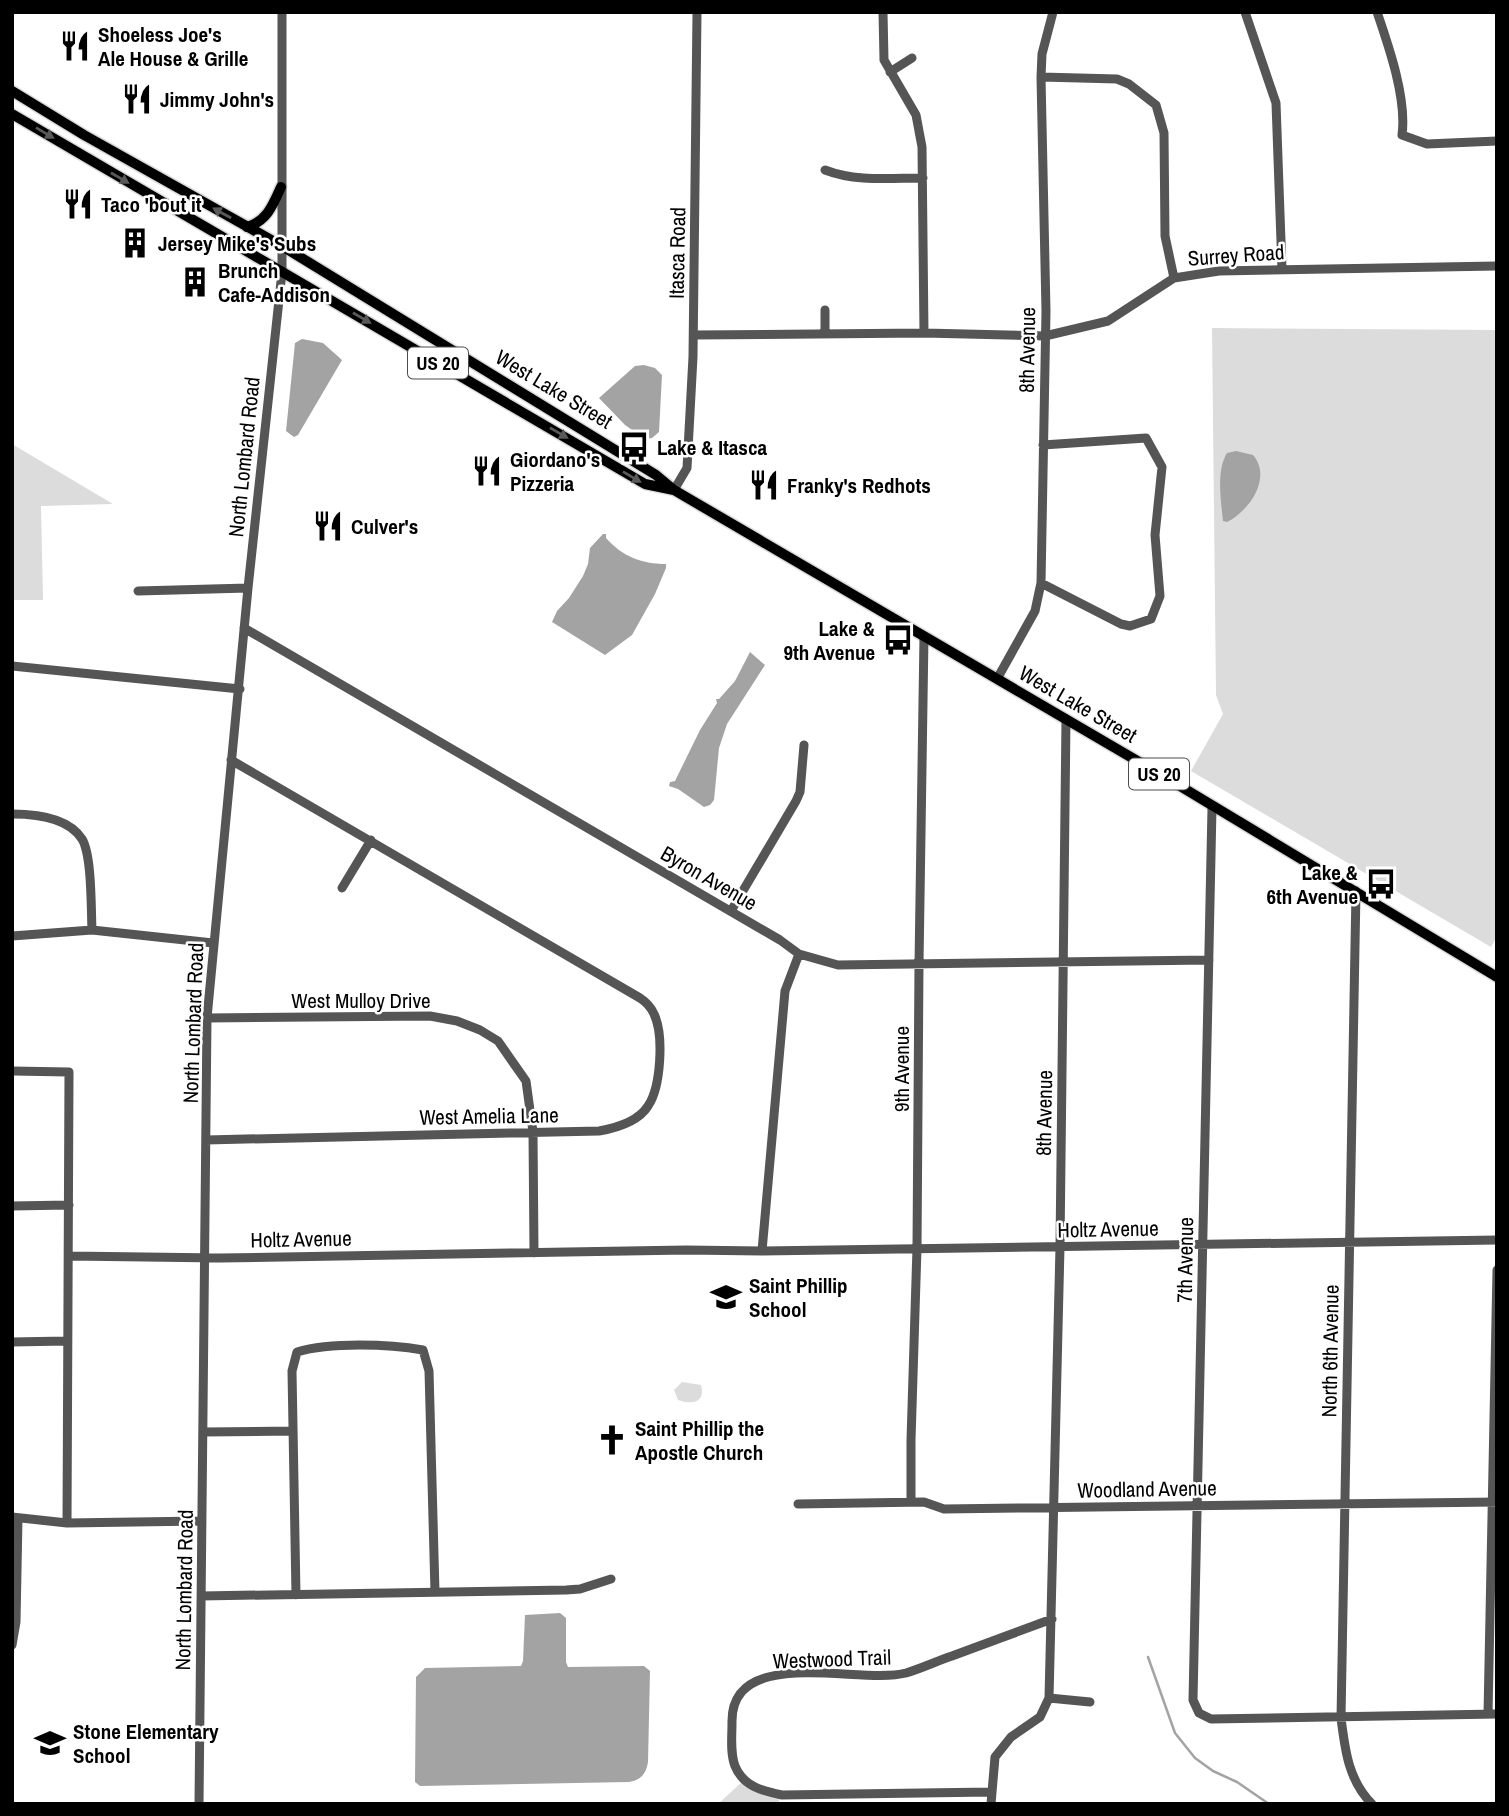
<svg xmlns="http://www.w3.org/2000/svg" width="1509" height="1816" viewBox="0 0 1509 1816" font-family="'Archivo Narrow',sans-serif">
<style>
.green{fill:#dcdcdc}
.water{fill:#a3a3a3}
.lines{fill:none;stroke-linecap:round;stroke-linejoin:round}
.stream{stroke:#a3a3a3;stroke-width:2.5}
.major-casing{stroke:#dbdbdb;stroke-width:13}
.minor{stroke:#555;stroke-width:9}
.major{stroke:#000;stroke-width:10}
.oneway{fill:#595959}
.labels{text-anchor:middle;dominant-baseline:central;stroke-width:5;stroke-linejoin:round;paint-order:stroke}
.shield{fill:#fff;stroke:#4c4c4c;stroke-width:2}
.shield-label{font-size:19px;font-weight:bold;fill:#000}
.poi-label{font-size:21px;font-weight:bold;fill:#000;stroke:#fff;text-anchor:start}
.street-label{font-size:21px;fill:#000;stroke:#fff}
</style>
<rect width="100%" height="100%" fill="#fff"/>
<path class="green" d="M1212,328L1497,330V936L1491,947L1191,771L1223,714L1216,695Z
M12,444L113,504L41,506L43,600H12Z
M682,1382L701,1385C706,1403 691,1405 678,1400L674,1390Z
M743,1781L780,1797L778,1804H718Z"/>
<path class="water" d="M302,339L323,343L342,360L298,435L294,437L286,431L295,343Z
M644,365L655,368L662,375L659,432L652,438L645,439L625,425L599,398L635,366Z
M1236,451L1253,455C1273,478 1248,512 1227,522L1223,521C1221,501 1216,471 1227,453Z
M603,534H606V538C622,556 641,564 666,564V568L655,594L632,635L605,655L552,622L557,611L569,598L583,576L588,564L590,548Z
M750,652L765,665L727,724L719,748L714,800L710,805L704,807L678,789L669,786L670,782L675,781L700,730L717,703L716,699H719L735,681Z
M560,1613L566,1618V1662L568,1667L644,1666L650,1671L648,1762C646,1774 641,1780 629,1782L420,1786L415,1782L416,1677L425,1668L521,1666L523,1661L525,1615Z"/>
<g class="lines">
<path class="stream" d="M1148,1657L1175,1733L1195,1758L1213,1771L1237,1782L1269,1804"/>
<g class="major-casing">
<path id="major" d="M12,91L84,135L282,246L656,475L674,490L1170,780L1497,977
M12,114L645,484L674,490
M247,227C267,221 273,205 281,187"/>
</g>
<path class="minor" d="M883,12L884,60L916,115L922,147L924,333
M1245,12L1276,103L1282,269
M1377,12C1389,47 1407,99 1402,135L1427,144L1497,141
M890,72L912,58
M1041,77L1117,79L1129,84L1156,105L1164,133L1165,236L1174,278
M825,170C856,182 890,178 923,178
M825,310V334
M694,335L924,333L1045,336L1108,321L1174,278L1219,271L1497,266
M674,490L687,468L693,357L697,12
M1041,583L1121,624L1130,626L1151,619L1160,596L1155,535L1162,467L1146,438L1043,445
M138,591L248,588
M244,628L780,940L799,954L838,965L1209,960
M12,666L240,689
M997,679L1035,611L1041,583L1046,311L1041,77L1042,54L1053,12
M1212,808L1193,1700L1199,1713L1211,1719L1497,1714
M12,814C35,814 68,817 82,839C92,855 91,909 92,930
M342,888L371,840
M1356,891L1341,1718C1345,1749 1348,1780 1372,1804
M731,911L796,801L800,792L804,745
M12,936L92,930L213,943
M207,1018L430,1016L457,1021L480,1030L498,1041L526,1081L533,1132L534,1253
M12,1071L69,1072L67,1523
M206,1140L599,1131C616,1128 638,1122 648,1106C661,1087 664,1035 654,1014C651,1007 646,1002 640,998L231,760
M12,1206L69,1205
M762,1251L785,991L799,954
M69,1256L220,1258L686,1250L762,1251L1497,1240
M12,1342L66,1341
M203,1432L292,1431
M911,1502V1440L917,1248L919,964L924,636
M798,1504L924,1502L944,1509L1497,1502
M12,1517L67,1523L202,1521
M296,1595L292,1371L297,1352C330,1342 389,1344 423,1350L429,1371L435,1592
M201,1596L566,1590L580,1589L611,1579
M12,1645L16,1622L18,1518
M1049,1698L1090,1702
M1488,1714L1497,1270
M991,1792L782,1795C762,1791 743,1786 735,1766C730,1753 732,1737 732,1723C730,1644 860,1685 906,1673C922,1668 937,1661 952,1656C985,1644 1019,1631 1052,1619
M199,1804L207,1018L248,588L282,272V12
M991,1804L995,1757L1011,1737L1040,1717L1049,1698L1060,1247L1066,719"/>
<use href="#major" class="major"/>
</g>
<defs><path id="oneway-solid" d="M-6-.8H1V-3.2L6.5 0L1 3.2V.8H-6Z" transform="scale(1.75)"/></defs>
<g class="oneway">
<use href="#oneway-solid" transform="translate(45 133) rotate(31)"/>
<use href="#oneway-solid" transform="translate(120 178) rotate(30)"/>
<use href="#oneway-solid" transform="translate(222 213) rotate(-151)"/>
<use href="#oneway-solid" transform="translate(362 318) rotate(30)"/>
<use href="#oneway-solid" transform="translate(559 433) rotate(30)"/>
<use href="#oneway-solid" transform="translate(632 477) rotate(31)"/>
</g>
<defs>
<g id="restaurant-bare" transform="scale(2.415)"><path d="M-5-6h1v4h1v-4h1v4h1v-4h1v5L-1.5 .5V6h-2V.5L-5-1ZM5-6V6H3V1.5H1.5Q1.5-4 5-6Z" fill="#000" stroke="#fff" stroke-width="2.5" paint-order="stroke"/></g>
<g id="building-bare" transform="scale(2.415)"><path d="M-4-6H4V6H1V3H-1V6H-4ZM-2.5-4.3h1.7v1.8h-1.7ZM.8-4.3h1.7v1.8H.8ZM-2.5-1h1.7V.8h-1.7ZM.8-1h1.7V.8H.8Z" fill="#000" stroke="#fff" stroke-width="2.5" paint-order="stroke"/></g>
<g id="bus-bare" transform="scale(2.415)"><path d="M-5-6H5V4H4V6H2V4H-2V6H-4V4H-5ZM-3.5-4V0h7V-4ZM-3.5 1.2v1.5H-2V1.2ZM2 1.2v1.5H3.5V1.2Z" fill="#000" stroke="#fff" stroke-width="2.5" paint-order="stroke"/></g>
<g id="school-bare" transform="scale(2.415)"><path d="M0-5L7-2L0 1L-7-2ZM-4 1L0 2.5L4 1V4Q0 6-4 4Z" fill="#000" stroke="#fff" stroke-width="2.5" paint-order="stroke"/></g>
<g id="church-bare" transform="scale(2.415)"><path d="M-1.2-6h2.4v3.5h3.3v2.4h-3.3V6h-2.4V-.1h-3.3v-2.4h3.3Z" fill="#000" stroke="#fff" stroke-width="2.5" paint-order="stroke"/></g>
</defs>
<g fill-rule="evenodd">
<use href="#restaurant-bare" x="75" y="46"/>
<use href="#restaurant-bare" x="137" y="99"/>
<use href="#restaurant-bare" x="78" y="204"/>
<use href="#building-bare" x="135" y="243"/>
<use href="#building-bare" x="195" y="282"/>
<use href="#bus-bare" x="634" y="447"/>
<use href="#restaurant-bare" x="487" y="471"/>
<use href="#restaurant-bare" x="764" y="485"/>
<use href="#restaurant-bare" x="328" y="526"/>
<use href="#bus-bare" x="898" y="640"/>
<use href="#bus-bare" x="1381" y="884"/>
<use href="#school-bare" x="726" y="1297"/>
<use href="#church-bare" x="612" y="1440"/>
<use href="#school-bare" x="50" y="1743"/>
</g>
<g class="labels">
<g class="shield">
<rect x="408" y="347.5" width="60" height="31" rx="5"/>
<rect x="1129" y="758.5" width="60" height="31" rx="5"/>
</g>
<g class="shield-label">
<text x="438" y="363">US 20</text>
<text x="1159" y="774">US 20</text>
</g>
<g class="poi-label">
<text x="98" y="34">Shoeless Joe's<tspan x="98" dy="24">Ale House &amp; Grille</tspan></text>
<text x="160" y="99">Jimmy John's</text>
<text x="101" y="204">Taco 'bout it</text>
<text x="158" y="243">Jersey Mike's Subs</text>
<text x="218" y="270">Brunch<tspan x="218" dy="24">Cafe-Addison</tspan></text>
<text x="657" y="447">Lake &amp; Itasca</text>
<text x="510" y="459">Giordano's<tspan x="510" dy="24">Pizzeria</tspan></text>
<text x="787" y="485">Franky's Redhots</text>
<text x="351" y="526">Culver's</text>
<text x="875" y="628" text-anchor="end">Lake &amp;<tspan x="875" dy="24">9th Avenue</tspan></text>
<text x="1358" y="872" text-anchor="end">Lake &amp;<tspan x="1358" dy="24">6th Avenue</tspan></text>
<text x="749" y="1285">Saint Phillip<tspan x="749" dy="24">School</tspan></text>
<text x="635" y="1428">Saint Phillip the<tspan x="635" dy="24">Apostle Church</tspan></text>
<text x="73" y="1731">Stone Elementary<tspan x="73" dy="24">School</tspan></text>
</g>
<g class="street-label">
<text transform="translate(677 253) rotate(-89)">Itasca Road</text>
<text transform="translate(1236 255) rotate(-4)">Surrey Road</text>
<text transform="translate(1027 350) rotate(-89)">8th Avenue</text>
<text transform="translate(554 389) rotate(31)">West Lake Street</text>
<text transform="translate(244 457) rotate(-84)">North Lombard Road</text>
<text transform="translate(1078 704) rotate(30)">West Lake Street</text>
<text transform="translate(709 878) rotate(30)">Byron Avenue</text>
<text x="361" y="1000">West Mulloy Drive</text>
<text transform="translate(193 1023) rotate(-88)">North Lombard Road</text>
<text transform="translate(901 1069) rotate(-90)">9th Avenue</text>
<text transform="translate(1044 1113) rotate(-89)">8th Avenue</text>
<text transform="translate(489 1116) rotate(-1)">West Amelia Lane</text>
<text transform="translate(1108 1229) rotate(-1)">Holtz Avenue</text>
<text transform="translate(301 1239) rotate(-1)">Holtz Avenue</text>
<text transform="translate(1185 1260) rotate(-89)">7th Avenue</text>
<text transform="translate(1330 1351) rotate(-89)">North 6th Avenue</text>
<text transform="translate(1147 1489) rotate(-1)">Woodland Avenue</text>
<text transform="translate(184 1590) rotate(-89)">North Lombard Road</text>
<text transform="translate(832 1659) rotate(-2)">Westwood Trail</text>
</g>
</g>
<rect width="1509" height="1816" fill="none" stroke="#000000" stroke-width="28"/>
</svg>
